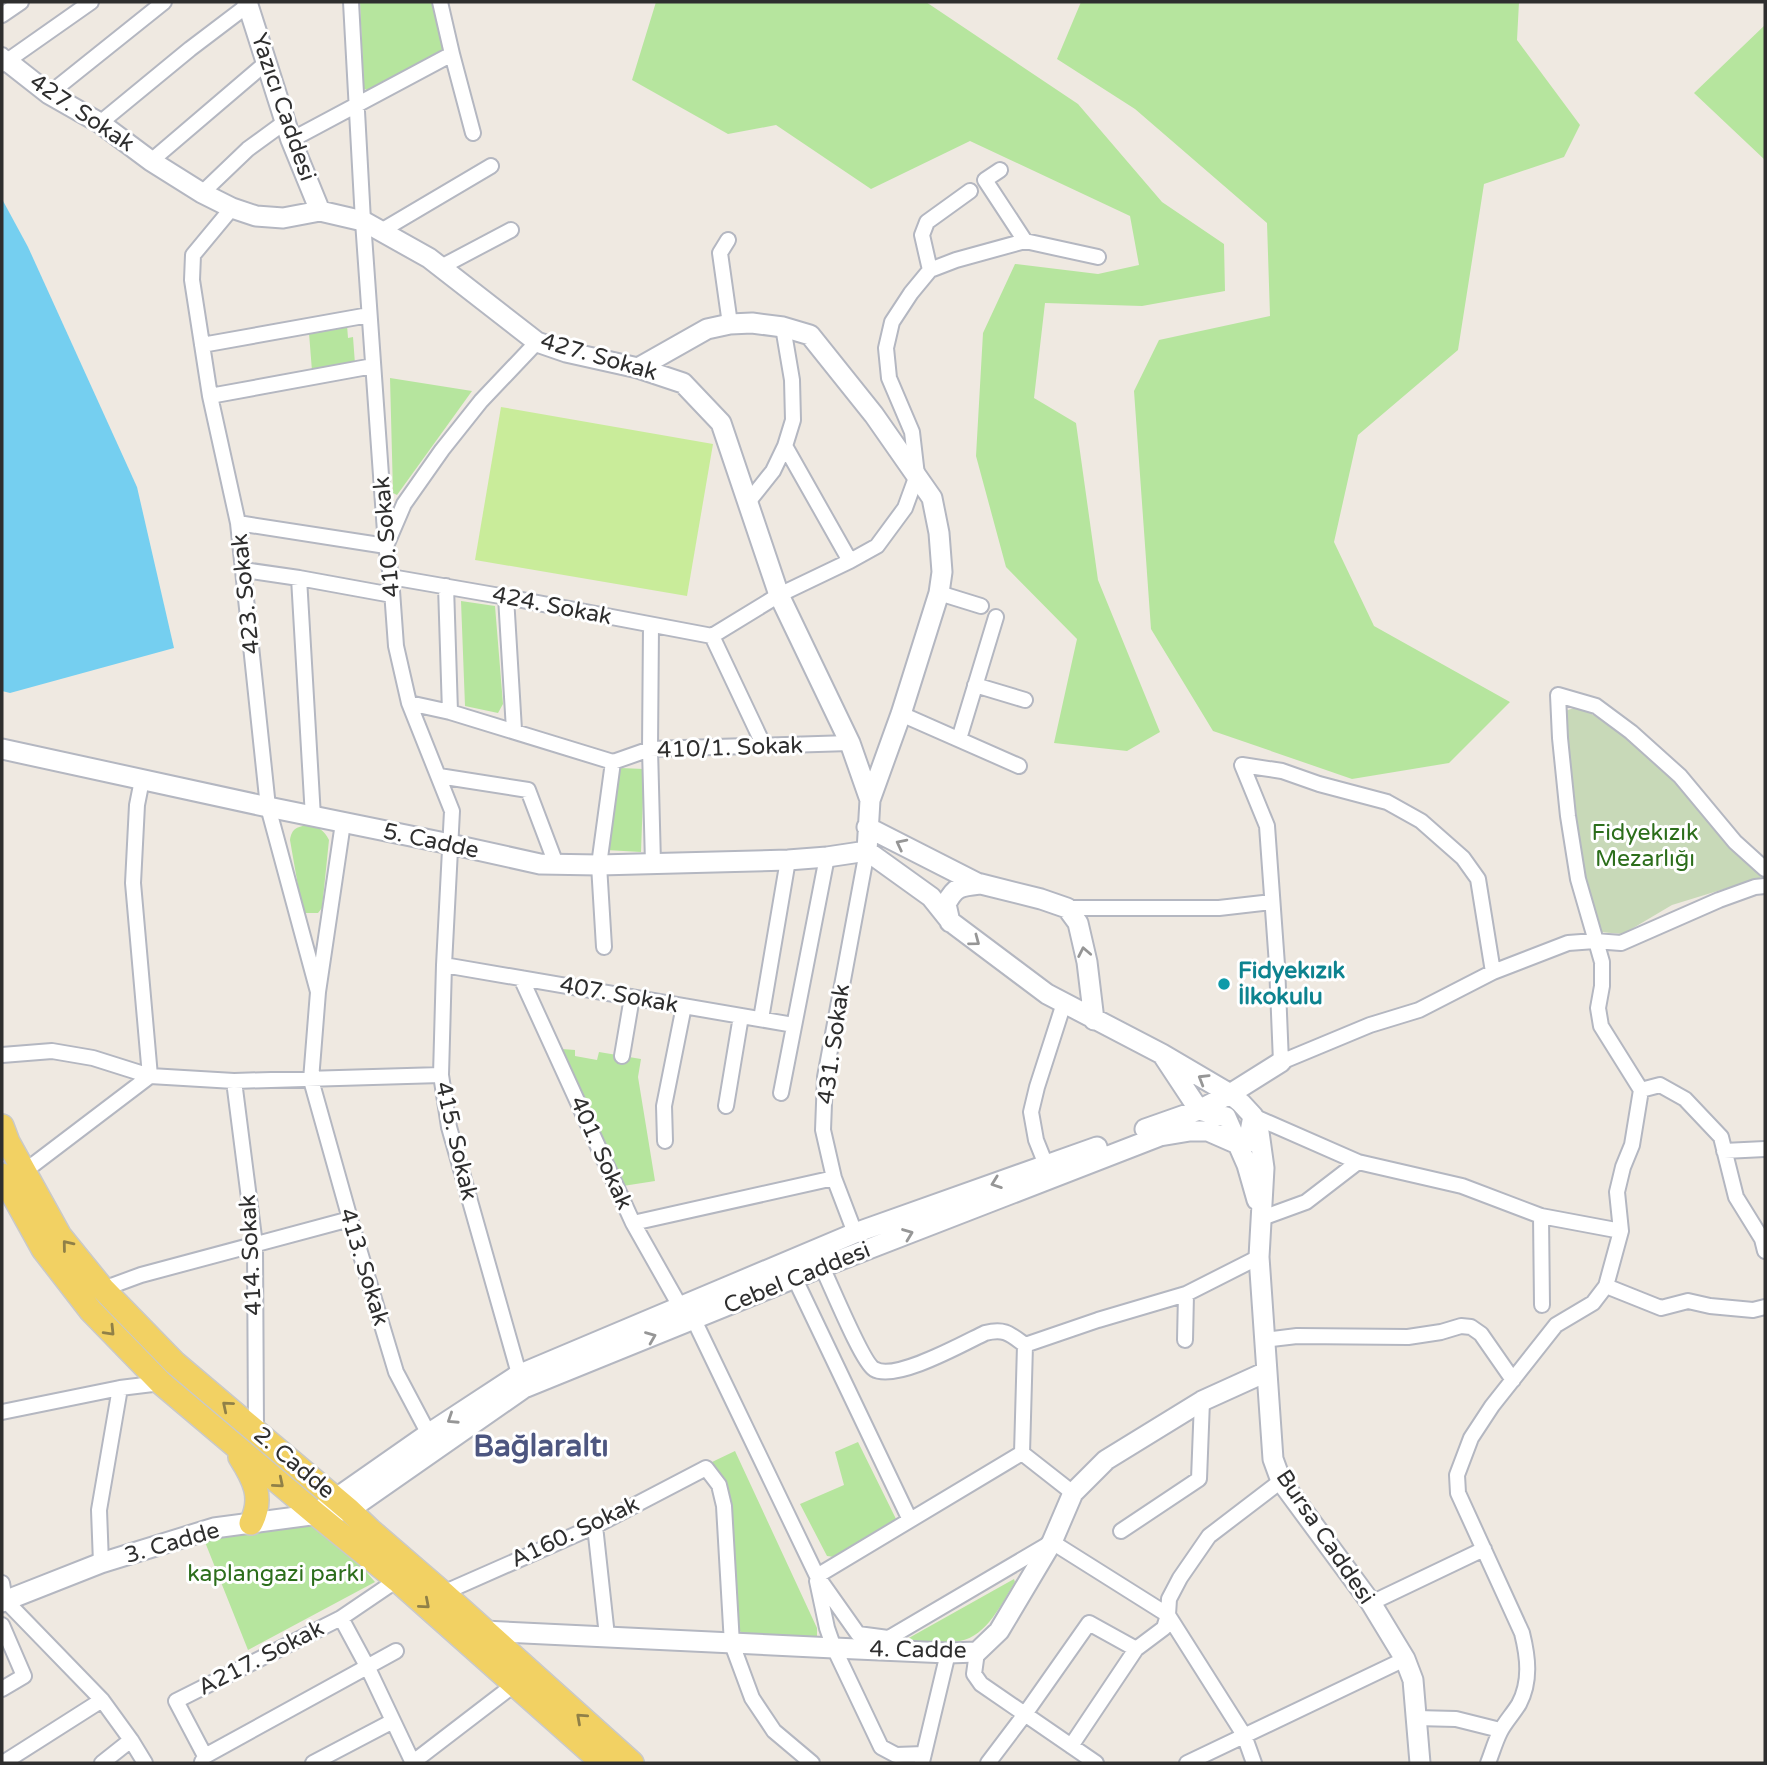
<svg xmlns="http://www.w3.org/2000/svg" width="1767" height="1765" viewBox="0 0 1767 1765" font-family="'Varela Round',sans-serif">
<style>
.green{fill:#b6e59e}
.cemetery{fill:#c8d9b8}
.pitch{fill:#c9ec9a}
.water{fill:#75cff0}
.lines{fill:none;stroke-linecap:round;stroke-linejoin:round}
.minor-casing{stroke:#b4b7c1;stroke-width:18}
.secondary-casing{stroke:#b4b7c1;stroke-width:23}
.primary-casing{stroke:#c9c9c9;stroke-width:26}
.minor{stroke:#fff;stroke-width:14}
.secondary{stroke:#fff;stroke-width:19}
.primary{stroke:#f2d163;stroke-width:23}
.oneway{stroke:#969696}
.oneway2{stroke:#908048}
.culture-dot{fill:#0f9aa8;stroke:#fff;stroke-width:2.5}
.labels{text-anchor:middle;dominant-baseline:central;stroke-width:6;stroke-linejoin:round;paint-order:stroke}
.street-label{font-size:23px;fill:#2e2e2e;stroke:#fff}
.park-label{font-size:23px;fill:#2c6e1b;stroke:#fff}
.culture-label{font-size:23px;font-weight:bold;fill:#0d838f;stroke:#fff;text-anchor:start}
.district-label{font-size:30px;font-weight:bold;fill:#4d5680;stroke:#fff}
</style>
<rect width="100%" height="100%" fill="#efe9e1"/>
<path class="green" d="M360,2H432L443,49L371,91L364,89Z
M656,2H926L1078,104L1162,202L1224,244L1225,291L1142,306L1045,303L1034,398L1076,423L1098,580L1160,732L1127,751L1054,743L1077,639L1006,567L976,456L983,333L1015,264L1098,274L1139,265L1130,216L970,141L871,189L776,125L728,134L632,80Z
M1081,2H1519L1517,40L1580,125L1564,157L1484,184L1458,350L1358,435L1334,542L1374,626L1510,702L1449,763L1352,779L1213,731L1151,629L1134,391L1159,340L1270,316L1267,223L1135,109L1057,59Z
M1765,25V160L1694,93Z
M347,325L348,338L353,337L355,364L312,371L309,333Z
M390,378L472,391L397,495L393,493Z
M461,601L495,606L503,704L498,713L465,706Z
M620,768L644,769L641,852L606,850Z
M308,825C319,827 324,830 329,840L322,908L318,913H305L302,909L290,840C292,828 297,827 308,825Z
M562,1049L575,1050V1056L597,1060L599,1052L641,1059L638,1077L655,1181L623,1186L560,1053Z
M858,1442L897,1521L834,1557L827,1556L800,1504L844,1485L835,1452Z
M735,1451L817,1628V1637L811,1641L746,1638L739,1630L731,1519L723,1482L712,1462Z
M316,1514L375,1582L248,1650L201,1532Z
M1014,1579L1015,1582C1002,1603 987,1636 960,1641C944,1643 926,1641 910,1641L907,1639Z"/>
<path class="cemetery" d="M1580,706L1624,736L1687,793L1709,823L1763,877L1672,905L1623,934L1600,932L1583,874L1565,711Z"/>
<path class="pitch" d="M501,407L713,444L687,596L475,560Z"/>
<path class="water" d="M2,199L28,247L137,487L174,648L10,693L2,691Z"/>
<g class="lines">
<g class="minor-casing">
<path id="minor" d="M351,2L363,221L386,546L391,577L396,646L409,703L452,811L444,965L441,1075L449,1127L521,1381
M440,2L452,54L473,133
M2,15L21,2
M2,55L7,61L91,2
M49,94L164,2
M100,123L190,49L248,5
M291,140L452,54
M151,161L267,62
M1000,170L985,180L1025,241
M202,193L248,149L285,122
M232,208L193,255L192,280L210,396L238,523L268,807L318,992
M381,231L491,166
M728,240L720,253L730,324
M441,267L511,230
M930,270L922,235L927,222L970,191
M202,345L369,315
M210,396L373,366
M785,446L850,561
M749,501L773,471L785,446L793,420L792,380L783,327
M238,523L386,546L404,504L442,450L481,401L537,342
M244,570L299,578L392,595
M391,577L506,597L712,636L779,595L850,561L877,546L905,508L917,475L912,432L889,378L886,348L892,322L911,293L930,270L956,260L1025,241L1098,257
M299,578L313,817
M446,586L450,712
M939,593L981,606
M506,597L514,730
M651,625L650,749L653,863
M712,636L764,746
M975,685L1025,700
M409,703L450,712L613,762L650,749L850,743
M901,714L1019,766
M959,739L996,617
M439,776L528,790L556,864
M343,823L318,992L311,1080L350,1219L396,1372L432,1440
M1067,908H1219L1272,902
M604,947L599,865L613,762
M444,965L794,1025
M1493,972L1478,879L1463,858L1421,821L1387,802L1319,784L1282,771L1242,765L1267,826L1277,965L1281,1062L1370,1025L1419,1010L1493,972L1568,943L1595,941L1621,943L1719,900L1755,887L1765,886
M521,978L633,1223L681,1308L694,1320L817,1576L858,1634L888,1638
M761,1019L788,860
M2,1055L52,1051L93,1058L150,1076L234,1081L441,1075
M622,1056L632,997
M234,1081L255,1245L256,1430
M1641,1090L1660,1085L1685,1099L1721,1137L1736,1197L1762,1239L1765,1251
M781,1093L827,857
M726,1106L741,1016
M1253,1116L1358,1162L1462,1186L1541,1216L1621,1231
M665,1141L664,1106L684,1006
M1724,1151L1765,1149
M1046,1165L1036,1140L1031,1112L1037,1087L1064,1003
M25,1171L150,1076L133,883L137,805L142,780
M1541,1216L1542,1305
M1262,1218L1306,1202L1358,1162
M633,1223L834,1178
M855,1233L834,1178L823,1130L825,1077L867,851
M822,1267C831,1285 862,1362 874,1369C895,1382 964,1343 985,1333C1005,1328 1010,1334 1025,1345
M795,1279L910,1520
M1606,1286L1661,1308L1688,1301L1710,1306L1753,1310L1765,1307
M103,1289L141,1275L350,1219
M1185,1340L1186,1294
M1264,1340L1297,1336L1408,1337L1441,1332L1461,1326L1471,1327L1481,1334L1513,1380
M1025,1345L1098,1320L1186,1294L1259,1257
M1025,1345L1022,1453L1073,1493
M2,1412L120,1388L161,1383
M595,1526L607,1636
M1121,1531L1199,1479L1202,1401
M101,1563L99,1510L120,1388
M817,1576L1022,1453
M817,1581L827,1628L834,1648L881,1747L896,1755L924,1754
M2,1583L5,1600L102,1700L131,1740L145,1763
M443,1593L595,1526L706,1468L719,1485L724,1506L732,1644L752,1698L774,1731L812,1763
M1371,1603L1484,1549
M341,1618L368,1668L413,1763
M2,1625L24,1676L2,1689
M882,1642L1052,1542L1168,1615L1244,1735L1254,1763
M977,1652L974,1674L981,1684L1096,1763
M1416,1718L1456,1719L1500,1730
M1071,1746L1136,1649L1164,1628L1168,1615L1169,1599L1180,1578L1209,1536L1281,1481
M205,1756L176,1701L341,1618L397,1580
M202,1762L205,1756L396,1651
M922,1762L948,1653
M3,1763L102,1700
M102,1763L131,1740
M313,1763L393,1721
M412,1763L515,1684
M988,1763L1025,1714L1089,1623L1136,1649
M1187,1763L1405,1659
M1488,1763C1492,1753 1495,1742 1500,1732C1505,1722 1513,1714 1519,1704C1531,1681 1528,1657 1522,1633L1458,1493L1457,1475L1471,1438L1492,1406L1556,1325L1593,1303L1606,1286L1621,1231L1617,1192L1623,1167L1632,1145L1641,1090L1601,1026L1598,1008L1602,986V962L1578,879L1568,816L1560,738L1558,695L1596,706L1631,732L1680,776L1735,842L1765,869"/>
</g>
<g class="secondary-casing">
<path id="secondary" d="M247,2L291,140L320,211
M2,62L7,61L49,94L100,123L151,161L202,193L232,208L256,216L283,218L320,211L363,221L429,258L537,342L566,352L638,368L683,383L721,423L779,595L850,743L870,800L867,851
M638,368L707,329L730,324L752,323L783,327L810,335L874,415L932,498L939,533L942,572L939,593L901,714L870,800
M2,749L268,807L450,844L540,864L599,865L788,860L827,857L867,851
M867,827L977,883L1041,899L1067,908L1078,923L1087,962L1094,1020
M867,851L931,897L951,922L1047,994L1162,1054L1230,1094L1241,1103L1253,1116L1259,1132L1264,1168L1259,1257L1273,1459L1281,1481L1371,1603L1405,1659L1413,1680L1420,1763
M950,922L946,904C955,886 961,886 980,884
M1164,1057L1199,1110L1226,1117L1247,1165L1257,1200
M1145,1129L1199,1110L1230,1094L1281,1062
M325,1506L428,1434L518,1375L855,1233L1097,1147
M2,1602L101,1563L214,1528L349,1510L524,1388L822,1267L1160,1136L1190,1131H1208L1240,1145L1248,1142L1253,1116
M484,1631L834,1648L948,1653L977,1652L999,1631L1052,1542L1073,1493L1106,1460L1202,1401L1266,1372"/>
</g>
<g class="primary-casing">
<path id="primary" d="M2,1126L8,1142L60,1236L103,1289L175,1363L349,1510L370,1530L443,1593L632,1763
M2,1175L43,1249L91,1311L161,1383L316,1514L397,1580L603,1763
M240,1457C254,1479 264,1498 251,1523"/>
</g>
<use href="#minor" class="minor"/>
<use href="#secondary" class="secondary"/>
<use href="#primary" class="primary"/>
</g>
<defs><path id="oneway-chevron" d="M-2-3.5L2.5 0L-2 3.5" fill="none" stroke-width="1.6" stroke-linecap="round" stroke-linejoin="round" transform="scale(1.75)"/></defs>
<g class="oneway">
<use href="#oneway-chevron" transform="translate(901 844) rotate(-153)"/>
<use href="#oneway-chevron" transform="translate(975 941) rotate(37)"/>
<use href="#oneway-chevron" transform="translate(1084 952) rotate(-101)"/>
<use href="#oneway-chevron" transform="translate(1203 1079) rotate(-149)"/>
<use href="#oneway-chevron" transform="translate(996 1183) rotate(160)"/>
<use href="#oneway-chevron" transform="translate(908 1234) rotate(-21)"/>
<use href="#oneway-chevron" transform="translate(651 1337) rotate(-22)"/>
<use href="#oneway-chevron" transform="translate(452 1419) rotate(147)"/>
</g>
<g class="oneway2">
<use href="#oneway-chevron" transform="translate(67 1245) rotate(-129)"/>
<use href="#oneway-chevron" transform="translate(110 1331) rotate(46)"/>
<use href="#oneway-chevron" transform="translate(227 1406) rotate(-140)"/>
<use href="#oneway-chevron" transform="translate(279 1483) rotate(40)"/>
<use href="#oneway-chevron" transform="translate(425 1604) rotate(41)"/>
<use href="#oneway-chevron" transform="translate(581 1718) rotate(-138)"/>
</g>
<circle class="culture-dot" cx="1224" cy="984" r="7"/>
<g class="labels">
<g class="street-label">
<text transform="translate(283 107) rotate(71)">Yazıcı Caddesi</text>
<text transform="translate(82 113) rotate(34)">427. Sokak</text>
<text transform="translate(599 357) rotate(16)">427. Sokak</text>
<text transform="translate(387 537) rotate(-95)">410. Sokak</text>
<text transform="translate(246 594) rotate(-96)">423. Sokak</text>
<text transform="translate(552 606) rotate(11)">424. Sokak</text>
<text transform="translate(730 748) rotate(-2)">410/1. Sokak</text>
<text transform="translate(431 841) rotate(12)">5. Cadde</text>
<text transform="translate(619 995) rotate(10)">407. Sokak</text>
<text transform="translate(834 1044) rotate(-82)">431. Sokak</text>
<text transform="translate(456 1141) rotate(77)">415. Sokak</text>
<text transform="translate(601 1153) rotate(66)">401. Sokak</text>
<text transform="translate(251 1255) rotate(-93)">414. Sokak</text>
<text transform="translate(364 1267) rotate(73)">413. Sokak</text>
<text transform="translate(797 1278) rotate(-22)">Cebel Caddesi</text>
<text transform="translate(294 1463) rotate(40)">2. Cadde</text>
<text transform="translate(575 1532) rotate(-25)">A160. Sokak</text>
<text transform="translate(1325 1537) rotate(56)">Bursa Caddesi</text>
<text transform="translate(172 1543) rotate(-16)">3. Cadde</text>
<text transform="translate(918 1650) rotate(1)">4. Cadde</text>
<text transform="translate(261 1658) rotate(-27)">A217. Sokak</text>
</g>
<g class="park-label">
<text x="1645" y="833">Fidyekızık<tspan x="1645" dy="26">Mezarlığı</tspan></text>
<text x="276" y="1574">kaplangazi parkı</text>
</g>
<g class="culture-label">
<text x="1238" y="971">Fidyekızık<tspan x="1238" dy="26">İlkokulu</tspan></text>
</g>
<g class="district-label">
<text x="541" y="1446">Bağlaraltı</text>
</g>
</g>
<rect width="1767" height="1765" fill="none" stroke="#2e2e2e" stroke-width="7"/>
</svg>
